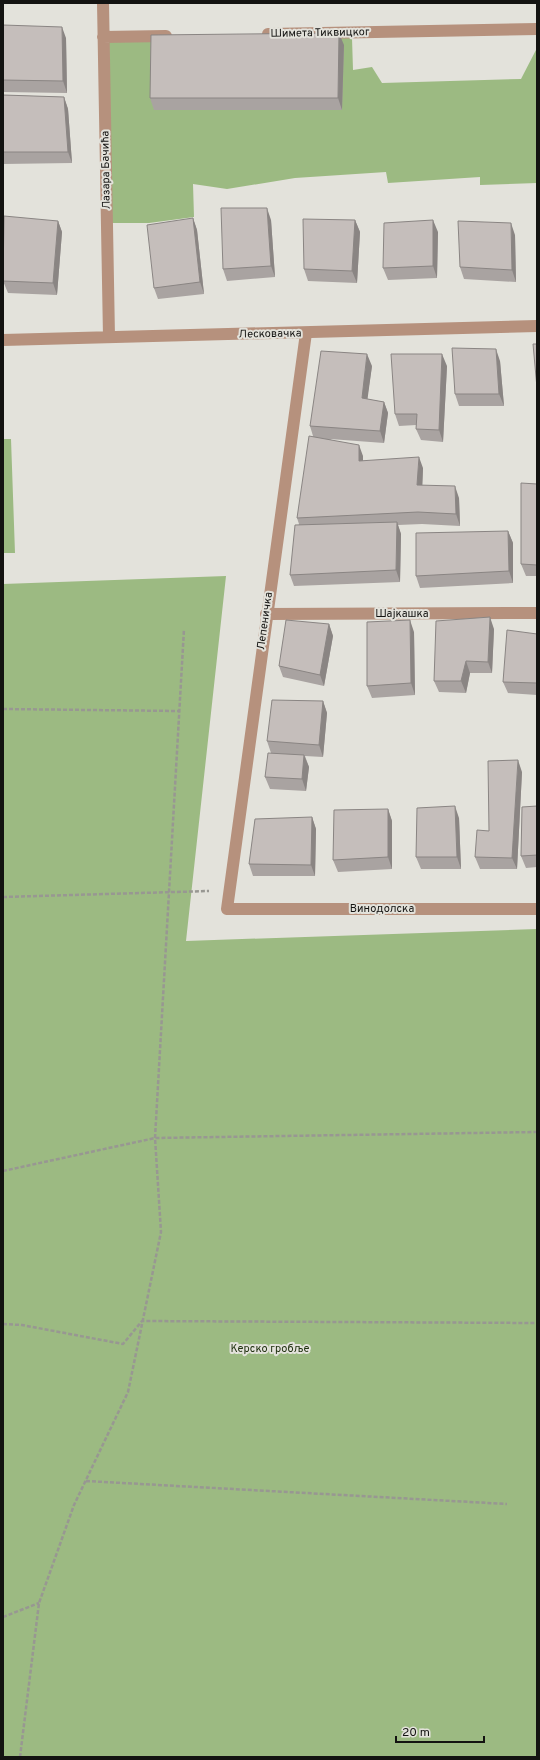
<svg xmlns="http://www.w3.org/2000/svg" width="540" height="1760" viewBox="0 0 540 1760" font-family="Overpass,sans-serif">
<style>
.green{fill:#9cba82}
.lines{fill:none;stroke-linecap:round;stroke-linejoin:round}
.path{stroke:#989792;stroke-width:2.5;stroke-dasharray:4 2;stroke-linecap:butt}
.street{stroke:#b6917d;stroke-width:12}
.wall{fill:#a9a3a1}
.shaded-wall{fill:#8a8583}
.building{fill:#c5bebb;stroke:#8a8583}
.labels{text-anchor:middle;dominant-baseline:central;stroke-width:4;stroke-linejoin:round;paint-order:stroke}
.street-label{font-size:11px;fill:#131311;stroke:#e3e2db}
.park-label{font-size:11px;fill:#203110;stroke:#e3e2db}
</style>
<rect width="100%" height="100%" fill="#e3e2db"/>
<path class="green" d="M352,38L353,70L372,67L382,83L521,79L537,48V183L480,185V177L388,183L386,172L295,178L227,189L193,184L194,217L149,223H112L109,42Z
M3,439H11L15,553H3Z
M226,576L186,941L537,929V1757H3V584Z"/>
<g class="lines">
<path class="path" d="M3,709L179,711
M3,897L209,891
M3,1171L155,1138L537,1132
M3,1324L22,1325L123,1344L142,1321L537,1323
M86,1481L507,1504
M3,1617L39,1603
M20,1757L39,1603L74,1505L128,1392L161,1232L155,1138L184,629"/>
<path class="street" d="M103,3L109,337
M268,34L537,29
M103,37L166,36
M306,333L227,909H537
M3,340L537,326
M266,614L537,613"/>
</g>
<path class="wall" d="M3,25L66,38L67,93L3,92Z
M344,45L342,110H154L150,98Z
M3,95L64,97L68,109L72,163L3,164Z
M193,218L197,230L204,294L158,299L154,288Z
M271,220L275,277L227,281L223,269Z
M355,220L360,232L357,283L308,281L304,269Z
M58,221L62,232L57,295L8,293L3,281Z
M438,232L437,278L388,280L383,268Z
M515,235L516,282L464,279L460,267Z
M500,361L504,406H459L455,394Z
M372,366L367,399L384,402L388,413L384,443L330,439L363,456V461L423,468L422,485L459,498L460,526L422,524L398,525L401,534L400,582L294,586L290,575L299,524L297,518L313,436L310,426Z
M447,366L443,442L421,440L416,429V425L399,426L395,414Z
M537,484V576H526L521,564Z
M508,531L513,543V583L420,588L416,576Z
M329,624L333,636L324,686L283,677L279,666Z
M494,629L492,673H470L466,693L439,692L434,681Z
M414,632L415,695L372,698L367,686Z
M537,634V695L508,693L503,682Z
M323,701L327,713L323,757L305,756L309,767L306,791L270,789L265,777L271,753L267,741Z
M522,772L517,869H480L475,857L489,831Z
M537,806V867L526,868L521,856Z
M388,809L392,821V869L338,872L333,860Z
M312,817L316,829L315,876H253L249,864Z
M459,818L461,869H421L416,857Z"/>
<path class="shaded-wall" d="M62,27L66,38L67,93L63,81Z
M339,33L344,45L342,110L338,98Z
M64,97L68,109L72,163L68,152Z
M267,208L271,220L275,277L271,266Z
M193,218L197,230L204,294L200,282Z
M355,220L360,232L357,283L352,271Z
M433,220L438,232L437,278L433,266Z
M58,221L62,232L57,295L53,283Z
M511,223L515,235L516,282L512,270Z
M496,349L500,361L504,406L499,394Z
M367,354L372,366L366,410L362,398Z
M442,354L447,366L443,442L439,430Z
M384,402L388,413L384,443L380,431Z
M359,445L363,456V473L359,461Z
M419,457L423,468L422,496L417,485Z
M455,486L459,498L460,526L456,514Z
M397,522L401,534L400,582L396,570Z
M508,531L513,543V583L509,571Z
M490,617L494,629L492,673L488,662Z
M410,620L414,632L415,695L411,683Z
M329,624L333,636L324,686L320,675Z
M466,661L470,673L466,693L461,681Z
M323,701L327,713L323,757L319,745Z
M304,755L309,767L306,791L302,779Z
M518,760L522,772L517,869L512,858Z
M455,806L459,818L461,869L457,857Z
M388,809L392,821V869L388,857Z
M312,817L316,829L315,876L311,865Z"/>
<path class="building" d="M3,25L62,27L63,81L3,80Z
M339,33L338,98H150L151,35Z
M3,95L64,97L68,152H3Z
M221,208H267L271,266L223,269Z
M4,216L58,221L53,283L3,281Z
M193,218L200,282L154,288L147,225Z
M303,219L355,220L352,271L304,269Z
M433,220V266L383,268L384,223Z
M458,221L511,223L512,270L460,267Z
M533,344H537V388Z
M452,348L496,349L499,394H455Z
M321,351L367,354L362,398L384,402L380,431L310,426Z
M391,354H442L439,430L416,429L417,414H395Z
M309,436L359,445V461L419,457L417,485L455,486L456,514L418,512L297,518Z
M521,483L537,484V565L521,564Z
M397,522L396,570L290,575L295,525Z
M508,531L509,571L416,576V533Z
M490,617L488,662L466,661L461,681H434L436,621Z
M286,620L329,624L320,675L279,666Z
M410,620L411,683L367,686V622Z
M507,630L537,634V683L503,682Z
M272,700L323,701L319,745L267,741Z
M268,753L304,755L302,779L265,777Z
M518,760L512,858L475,857L477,830L489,831L488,761Z
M455,806L457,857H416L417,808Z
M537,806V855L521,856L522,807Z
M388,809V857L333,860L334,810Z
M312,817L311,865L249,864L255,819Z"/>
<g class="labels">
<g class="street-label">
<text transform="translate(320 33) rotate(-1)">Шимета Тиквицког</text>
<text transform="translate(106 170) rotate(-91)">Лазара Бачића</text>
<text transform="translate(270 334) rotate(-1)">Лесковачка</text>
<text x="402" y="614">Шајкашка</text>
<text transform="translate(265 621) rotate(-82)">Лепеничка</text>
<text x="382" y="909">Винодолска</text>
</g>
<g class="park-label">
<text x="270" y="1349">Керско гробље</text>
</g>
</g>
<rect width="540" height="1760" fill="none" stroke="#131311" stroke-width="8"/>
<path d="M396 1736v6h88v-6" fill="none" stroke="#131311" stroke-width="2"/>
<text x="402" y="1736" font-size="12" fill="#131311" stroke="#e3e2db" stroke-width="3" paint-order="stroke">20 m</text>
</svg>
